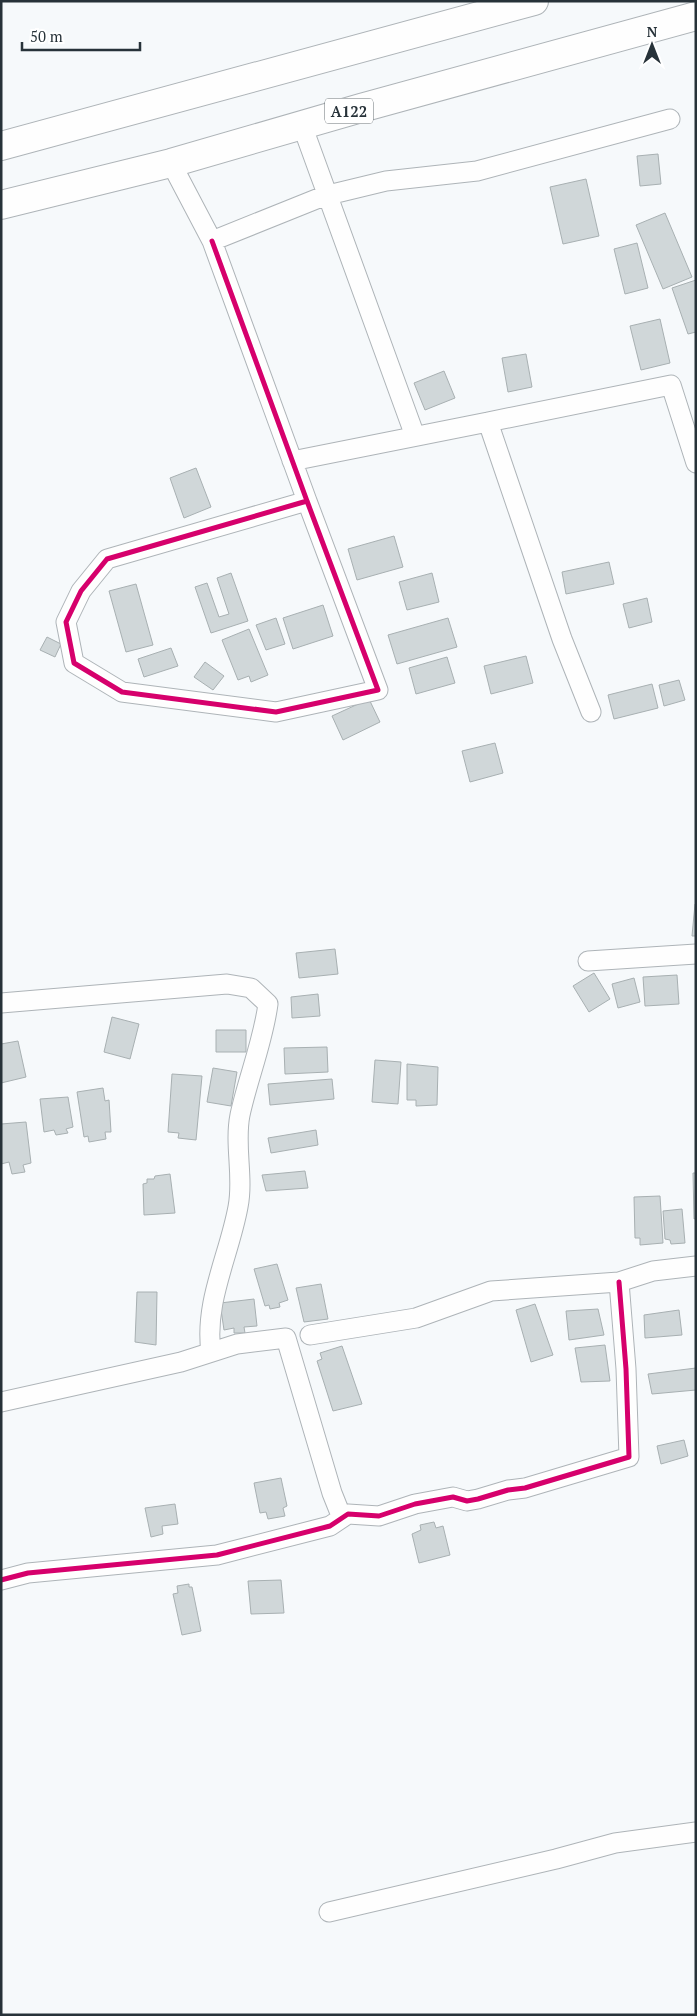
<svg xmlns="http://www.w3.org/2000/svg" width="697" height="2016" viewBox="0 0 697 2016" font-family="'PT Serif',serif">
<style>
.building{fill:#d0d7d9;stroke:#a8b0b2}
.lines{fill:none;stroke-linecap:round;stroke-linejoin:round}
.minor-casing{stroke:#aeb4b8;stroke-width:21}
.highway-casing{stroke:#aeb4b8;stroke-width:30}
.minor{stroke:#fefefe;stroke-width:19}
.highway{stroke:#fefefe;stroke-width:28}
.cycleway-casing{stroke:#fff;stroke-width:8}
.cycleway{stroke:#d6006c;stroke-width:5}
.labels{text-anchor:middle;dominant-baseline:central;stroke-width:5;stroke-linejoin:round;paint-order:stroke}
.shield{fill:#fff;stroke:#687074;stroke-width:1}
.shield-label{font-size:15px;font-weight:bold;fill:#273239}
</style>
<rect width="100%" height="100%" fill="#f6f9fb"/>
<path class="building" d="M658,154L661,184L640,186L637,156Z
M586,179L599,236L563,244L550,187Z
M665,213L692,277L663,289L636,225Z
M637,243L648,288L625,294L614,249Z
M696,280V332L688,334L672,288Z
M660,319L670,363L641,370L630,326Z
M526,354L532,387L508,392L502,358Z
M444,371L455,398L425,410L414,383Z
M196,468L211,507L184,518L170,478Z
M394,536L403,567L357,580L348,549Z
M609,562L614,584L566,594L562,572Z
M231,573L248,621L211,633L195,587L207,583L219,617L229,614L217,578Z
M432,573L439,602L407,610L399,582Z
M136,584L153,645L126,652L109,591Z
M647,598L652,622L629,628L623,604Z
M323,605L333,636L293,649L283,618Z
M276,618L285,644L266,650L256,625Z
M448,618L457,647L397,664L388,635Z
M249,629L268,675L251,682L249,676L238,680L222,640Z
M47,637L61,644L55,657L40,650Z
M171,648L178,666L144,677L138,659Z
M526,656L533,683L491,694L484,666Z
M447,657L455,683L416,694L409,668Z
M205,662L224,676L213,690L194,677Z
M679,680L685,700L664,706L659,685Z
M652,684L658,708L614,719L608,695Z
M369,699L380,722L343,740L332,716Z
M495,743L503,773L470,782L462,751Z
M695,904L696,905V936H692Z
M335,949L338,974L299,978L296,953Z
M594,973L610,999L589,1012L573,986Z
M677,975L679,1004L645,1006L643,977Z
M634,978L640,1002L618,1008L612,984Z
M318,994L320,1016L292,1018L291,997Z
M112,1017L139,1024L130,1059L104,1052Z
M216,1030H246V1052H216Z
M18,1041L26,1077L1,1083V1044Z
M327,1047L328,1072L285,1074L284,1048Z
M375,1060L401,1062L398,1104L372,1102Z
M407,1064L438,1067L437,1105L416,1106V1100H407Z
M213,1068L237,1072L231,1106L207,1102Z
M172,1074L202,1076L196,1140L178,1138L179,1133L168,1132Z
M332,1079L334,1099L270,1105L268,1084Z
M103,1088L105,1101L109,1100L111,1132H105L106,1139L89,1142L88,1136L84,1137L77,1092Z
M68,1097L73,1127L66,1129L68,1133L56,1135L54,1130L44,1132L40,1099Z
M26,1122L31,1163L23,1165L25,1172L12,1174L9,1162L1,1164V1124Z
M316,1130L318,1145L271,1153L268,1138Z
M305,1171L308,1188L266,1191L262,1175Z
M693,1173H696V1218L694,1219Z
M170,1174L175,1213L144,1215L143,1184L147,1183V1179H154L155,1176Z
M660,1196L663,1243L640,1245V1238H635L634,1197Z
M682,1209L685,1243L671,1244L670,1240L665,1239L663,1211Z
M277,1264L288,1300L279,1303L280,1307L270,1309L269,1305L265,1306L254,1269Z
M321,1284L328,1319L304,1322L296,1288Z
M137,1292H157L156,1345L135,1342Z
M254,1299L257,1326L244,1327L245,1333H234V1328L224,1330L220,1303Z
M535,1304L553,1355L531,1362L516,1310Z
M598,1309L604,1335L569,1340L566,1311Z
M679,1310L682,1335L645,1338L644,1315Z
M605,1345L610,1381L581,1382L575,1348Z
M342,1346L362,1404L333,1411L317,1361L322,1359L320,1353Z
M696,1368V1390L652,1394L648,1374Z
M684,1440L688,1456L661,1464L657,1446Z
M281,1478L287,1506L283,1508L285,1516L268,1519L266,1512L260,1513L254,1483Z
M175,1504L178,1524L162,1526L163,1534L151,1537L145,1508Z
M434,1522L436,1528L443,1526L450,1555L419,1563L412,1534L421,1530L420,1525Z
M281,1580L284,1613L251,1614L248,1581Z
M189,1584V1587H192L201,1631L182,1635L173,1594L178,1593L177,1586Z"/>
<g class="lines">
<g class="minor-casing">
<path id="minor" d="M302,125L415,436
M171,163L212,241L324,196L386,181L477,171L670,119
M212,241L307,501L107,559L81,591L66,622L74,663L122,692L276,712L378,690L307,501
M488,422L671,385L696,463
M292,461L488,422L562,639L591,712
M588,961L696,954
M1,1003L227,984L251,988L268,1004C263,1042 248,1078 240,1115C234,1145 244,1177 238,1207C229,1256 204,1302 211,1352
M310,1335L416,1318L491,1291L619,1282L653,1271L696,1266
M1,1402L181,1362L237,1344L286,1338L332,1493L342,1518
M1,1580L28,1573L217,1555L330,1526L348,1514L379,1516L415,1504L453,1497L467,1501L478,1499L508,1490L525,1488L629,1457L626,1369L619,1282
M329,1912L556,1859L615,1843L696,1832"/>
</g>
<g class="highway-casing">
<path id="highway" d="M1,146L534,1
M1,205L171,163L361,108L696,16"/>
</g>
<use href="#minor" class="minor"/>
<use href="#highway" class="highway"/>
<g class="cycleway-casing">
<path id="cycleway" d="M212,241L307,501L107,559L81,591L66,622L74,663L122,692L276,712L378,690L307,501
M1,1580L28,1573L217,1555L330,1526L348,1514L379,1516L415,1504L453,1497L467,1501L478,1499L508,1490L525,1488L629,1457L626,1369L619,1282"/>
</g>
<use href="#cycleway" class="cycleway"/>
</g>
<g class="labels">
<rect class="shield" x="325" y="98.5" width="48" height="25" rx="4"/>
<g class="shield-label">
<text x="349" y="111">A122</text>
</g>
</g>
<rect width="697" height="2016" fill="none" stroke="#273239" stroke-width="5"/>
<g transform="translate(652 45)" stroke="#ffffff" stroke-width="4" paint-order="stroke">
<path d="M0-4L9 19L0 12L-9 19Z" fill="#273239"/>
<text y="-8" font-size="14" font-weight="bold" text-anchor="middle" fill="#273239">N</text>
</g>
<path d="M22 42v8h118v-8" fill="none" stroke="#273239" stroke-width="2.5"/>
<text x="30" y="42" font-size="15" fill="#273239" stroke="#ffffff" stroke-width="4" paint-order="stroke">50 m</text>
</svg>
